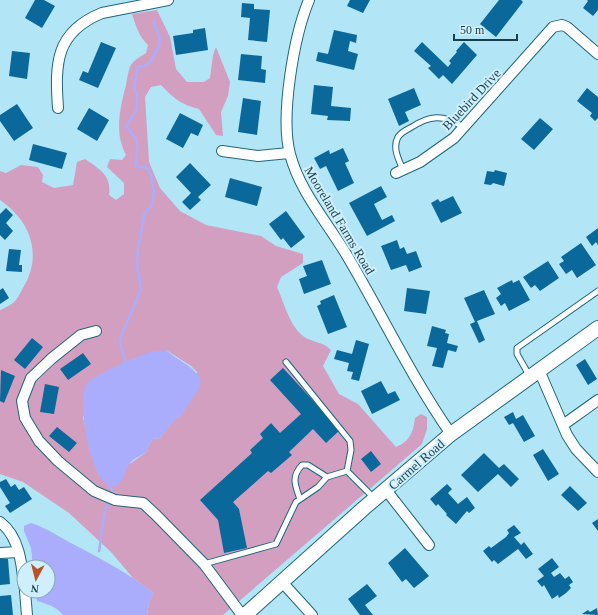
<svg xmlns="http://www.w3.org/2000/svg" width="598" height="615" font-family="'Times New Roman',serif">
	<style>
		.green { fill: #d39fc0; fill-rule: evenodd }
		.water { fill: #a9adfc }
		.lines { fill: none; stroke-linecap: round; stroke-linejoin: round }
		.stream { stroke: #a9adfc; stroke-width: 2.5 }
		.building { fill: #0b689b }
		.lane-casing { stroke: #1e677b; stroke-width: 7 }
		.street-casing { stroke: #1e677b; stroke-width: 12 }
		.secondary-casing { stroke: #1e677b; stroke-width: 16 }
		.lane { stroke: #fff; stroke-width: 5 }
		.street { stroke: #fff; stroke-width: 10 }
		.secondary { stroke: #fff; stroke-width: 14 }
		.labels { text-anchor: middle; stroke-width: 4; stroke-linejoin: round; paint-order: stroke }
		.street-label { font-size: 13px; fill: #193f4b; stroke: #ceeffb }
	</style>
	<rect width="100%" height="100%" fill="#b2e5f6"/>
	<path class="green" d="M157 10 170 37 176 69 187 82H204L210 78 213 55 216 47 230 82 228 96 221 112 223 136 216 135 199 109C182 105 173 98 161 85L151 87 145 97 149 162 160 188 180 211 206 225 261 236 276 246 303 254V263L281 277 277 287C284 302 290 329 306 338 315 343 324 342 331 350L323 366 339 394 358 404 396 447C410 441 413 433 415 418L421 414 427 417V429L422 444 223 615H147L149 602 154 593 133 578 111 552 69 513 23 482 0 474V310C15 304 16 301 23 288 43 255 31 221 0 200V171L6 173 21 165 38 167 43 175 42 182 54 188 73 185 77 162 85 159C99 169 112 175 109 195L116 200 124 194V183L107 167 110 159 122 160 126 155C114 133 120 108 126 85 127 79 128 72 130 67 133 60 140 57 146 53L148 45C139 37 136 26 132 14ZM166 350 191 366 197 372 181 416 175 419 160 438 153 439 148 447V451L131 463 99 475 90 450 83 417Z"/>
	<path class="water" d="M166 350C178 361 193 365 201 380L198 390 181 416 175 420 160 438 153 439 148 447V451C143 455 134 458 130 463 126 468 123 485 115 486 90 488 77 402 86 385 91 376 139 355 151 352 156 351 161 351 166 350Z
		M31 523C45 527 56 535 69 542 98 557 128 573 154 593L149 602 147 615H63C56 606 47 604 37 601L36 591H48V567H33L31 548 24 531V526Z"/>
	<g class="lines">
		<path class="stream" d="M125 365C126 356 120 349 120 339L140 292C142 281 136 270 137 258 138 243 143 229 144 214L152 205 154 192 151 174 147 168 136 166C135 157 139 149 136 139 134 134 129 132 126 126L137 109V93L134 89 138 67C142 66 147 66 150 62 153 58 161 44 160 39 158 32 155 27 154 20
			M108 481V484L113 491
			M99 551C102 535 101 518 108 504"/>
	</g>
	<path class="building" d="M35 0H44L55 6 42 28 25 18Z
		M350 0H370L363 13 347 6Z
		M499 0H521L523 2 496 37 480 24Z
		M587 0H598V10L593 16 583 8 588 1Z
		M242 3 254 4V9L270 10 267 42 248 40 250 18 241 17Z
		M205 28 208 50 176 55 173 36 193 33V30Z
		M334 30 357 35 356 43 350 41 348 51 358 54 354 70 316 61 318 52 328 54Z
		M101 42 116 48 98 88 79 80 83 71 88 73Z
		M422 42 448 67 451 63 449 61 457 52 456 51 464 42 477 55 452 84 443 75 439 79 428 68 431 66 414 51Z
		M12 51 30 53 27 79 9 76Z
		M241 54 262 56 261 69 266 70 265 83 238 80Z
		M314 85 333 87 331 106 351 108 350 121 327 120 328 116 311 114Z
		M414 88 421 105 405 112 409 121 399 126 388 99Z
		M587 88 598 97V118L595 121 590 116 592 113 577 101Z
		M243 98 261 101 257 135 238 132Z
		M17 104 33 128 14 141 0 121V115Z
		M89 108 109 120 97 141 77 129Z
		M180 113 203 125 198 136 191 133 183 148 166 139Z
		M540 118 553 129 534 150 521 139Z
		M33 144 67 153 62 169 29 160Z
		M343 148 349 161 345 163 354 183 338 191 326 166 320 169 314 158 329 150 330 154Z
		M190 163 211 185 198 197 201 200 190 210 182 202 191 193 176 177Z
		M495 170 507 173 504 186 493 183 491 185 484 184 487 171 494 172Z
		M230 178 262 187 257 206 225 197Z
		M381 186 387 197 374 204 382 220 392 215 395 221 367 236 349 203Z
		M453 196 462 213 441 223 431 203 438 199 440 202Z
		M6 208 13 215 6 223 13 231 5 240 0 235V214Z
		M286 211 305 237 291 248 283 238 281 240 269 224Z
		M598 228V245L596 242 592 246 586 237Z
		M397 240 400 249 404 247 407 254 416 251 422 267 409 272 406 265 391 270 381 246Z
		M581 243 596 265 577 278 572 270 566 274 559 264 564 261 561 257Z
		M9 249 21 250 19 265H22V272L6 271Z
		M322 260 331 284 304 294 299 279 307 276 303 266Z
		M548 261 559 278 540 291 535 285 531 288 523 277Z
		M512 280 513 283 519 280 530 300 509 311 505 303 501 306 496 298 501 294 497 288Z
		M3 288 9 298 0 304V290Z
		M407 288 430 291 426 314 404 311Z
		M484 290 495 314 477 321 485 340 479 343 470 324 475 322 464 298Z
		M334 295 347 327 328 334 317 306 321 304 320 301Z
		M432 326 446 330 445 333 449 334 447 343 458 346 456 352 448 350 443 368 432 366 437 348 427 346Z
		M32 338 43 347 25 369 14 360Z
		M356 340 369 344 359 381 351 379 353 372 347 371 349 363 334 359 337 350 352 354Z
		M83 353 91 364 68 380 60 369Z
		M585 359 597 379 588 385 576 365Z
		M283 368 340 430 326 443 313 429 289 452 292 455 271 473 268 471 233 502 239 509 247 548 224 553 218 520 200 500 252 453 250 450 263 438 260 434 271 423 280 433 301 414 270 380Z
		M1 370 15 376 4 403 0 401Z
		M381 381 388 394 395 391 400 400 372 414 361 391Z
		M45 384 59 387 54 414 40 412Z
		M513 412 516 419 523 415 535 436 524 442 513 423 509 425 504 417Z
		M57 427 77 443 69 452 49 436Z
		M543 449 559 474 548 481 533 455Z
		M371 451 381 464 371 472 361 459Z
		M484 453 499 468 504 464 519 479 511 487 498 474 478 492 461 475Z
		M6 479 11 487 15 484 19 490 24 487 32 499 10 513 5 506 10 503 0 487V482Z
		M447 484 452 489 448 493 458 504 467 497 475 508 469 513 467 511 456 524 446 515 447 514 438 504 436 506 430 499Z
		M570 486 587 503 578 511 561 495Z
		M598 519V531L592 523Z
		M514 525 521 533 514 537 521 545 524 542 533 554 526 559 518 549 498 564 494 560 492 562 483 551 489 546 491 548 506 537 509 533 507 530Z
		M405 548 429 576 414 588 406 579 402 582 388 563Z
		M552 558 559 567 551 573 554 577 560 573 565 579 569 576 573 582 569 585 571 588 566 593 559 598 558 595 552 599 544 585 542 587 537 581 544 576 538 569Z
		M0 559H8L10 584 0 585Z
		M367 584 377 596 365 605 373 615H360L348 599Z
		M11 595 13 615H0V596Z
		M597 608 598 615 582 614 588 610 590 612Z"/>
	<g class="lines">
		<g class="lane-casing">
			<path id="lane" d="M403 170C399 160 392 148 398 137 400 134 406 130 410 128 430 115 443 114 463 127
				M286 362 350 441 351 450 347 471 374 498
				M529 375 517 354V348L598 291
				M300 499C295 485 291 477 302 465H308L327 477
				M204 564 276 544 296 502 318 487 327 477 347 471"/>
		</g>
		<g class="street-casing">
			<path id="street" d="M309 0C294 36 280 116 290 154 300 193 329 224 349 259 383 317 412 378 451 434
				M58 108C55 64 55 32 102 13L168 0
				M222 151 258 156 289 153
				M396 173 420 162 454 138 553 27 562 25 567 27 598 54
				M96 331 81 335 51 359 31 378 22 401 25 418 39 441 58 461 94 491 115 500 143 503 156 515 204 564 242 615
				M539 370 567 435 576 449 598 472
				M563 425 598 400
				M386 490 429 545
				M0 522C19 536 22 564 24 586
				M0 553 18 552
				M282 582 312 615
				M25 591 27 615"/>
		</g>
		<g class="secondary-casing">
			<path id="secondary" d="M245 615 364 508 451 434 598 328"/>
		</g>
		<use href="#lane" class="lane"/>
		<use href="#street" class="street"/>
		<use href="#secondary" class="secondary"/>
	</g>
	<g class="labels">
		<g class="street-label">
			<text transform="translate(471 99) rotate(-47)" y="5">Bluebird Drive</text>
			<text transform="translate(340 220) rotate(59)" y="5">Mooreland Farms Road</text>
			<text transform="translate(416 464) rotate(-41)" y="5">Carmel Road</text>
		</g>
	</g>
	<g transform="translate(36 579) rotate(187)"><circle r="19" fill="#ceeffb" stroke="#86a9b5"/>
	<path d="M0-3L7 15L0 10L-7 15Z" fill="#b95229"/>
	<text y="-6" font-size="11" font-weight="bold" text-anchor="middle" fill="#193f4b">N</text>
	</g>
	<path d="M454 34v6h63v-6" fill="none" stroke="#193f4b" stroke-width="2"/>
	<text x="460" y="34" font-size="12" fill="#193f4b" stroke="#ceeffb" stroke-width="3" paint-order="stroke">50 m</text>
</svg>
